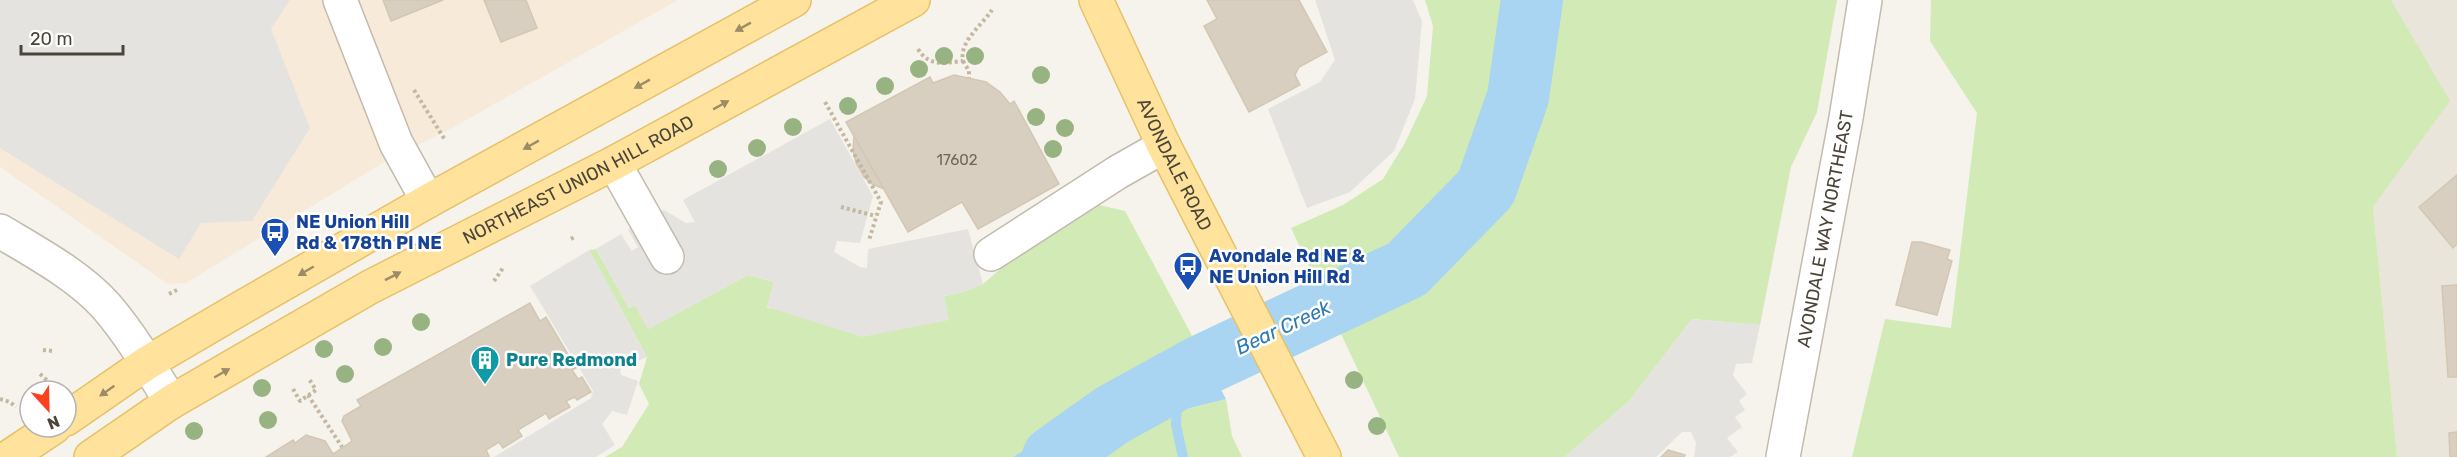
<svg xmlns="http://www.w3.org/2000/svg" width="2457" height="457" font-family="Rubik,sans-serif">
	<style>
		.residential { fill: #eae5da }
		.commercial { fill: #f7ead8 }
		.green { fill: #d2eab5 }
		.parking { fill: #e5e3e0 }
		.water { fill: #a9d4f2 }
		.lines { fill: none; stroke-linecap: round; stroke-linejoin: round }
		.stream { stroke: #a9d4f2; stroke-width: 10 }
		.river { stroke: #a9d4f2; stroke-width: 62 }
		.building { fill: #d8cfc1; stroke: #d3c7b4; stroke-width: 1.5 }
		.minor-casing { stroke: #c2bbae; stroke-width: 36 }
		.major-casing { stroke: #e6c16a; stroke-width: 36 }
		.path { stroke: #c4b79f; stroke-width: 4; stroke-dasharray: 3 3; stroke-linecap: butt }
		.minor { stroke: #fff; stroke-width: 33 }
		.major { stroke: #ffe39c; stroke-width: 33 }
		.tree { fill: #97b381 }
		.oneway { fill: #9c8c66 }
		.labels { text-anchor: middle; stroke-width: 5; stroke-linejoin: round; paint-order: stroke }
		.number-label { font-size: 15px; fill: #6e675b }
		.street-label { font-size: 18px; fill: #4b4439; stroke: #fff }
		.transit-label { font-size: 18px; font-weight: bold; fill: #164399; stroke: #fff; text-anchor: start }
		.culture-label { font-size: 18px; font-weight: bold; fill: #0d838f; stroke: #fff; text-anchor: start }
		.water-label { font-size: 20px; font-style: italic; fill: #2e7ab2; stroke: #fff }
	</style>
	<rect width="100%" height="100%" fill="#f6f3ec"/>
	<path class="residential" d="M2386 0H2457V457H2397L2373 207 2446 106Z"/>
	<path class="commercial" d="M0 0H678L454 127 386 161 186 283 168 284 0 167Z"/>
	<path class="green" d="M1425 0H1837L1817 112 1791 167 1760 325 1692 319 1630 400 1565 457H1399L1291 228 1343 205 1383 179 1405 143 1427 96 1433 26Z
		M1931 0H2391L2450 101 2373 207 2397 457H1852L1885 319 1951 328 1977 113 1930 41Z
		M1099 205 1125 211 1196 343 1162 366 1135 371 1079 425 1054 432 1013 457H605L622 447 649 404 639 384 647 357 589 250 596 249 629 308 635 305 648 329 748 275 774 282 767 308 948 319 944 296 963 292 983 284 1033 241Z
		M1226 399 1232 436 1242 457H1095L1174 412Z"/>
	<path class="parking" d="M0 0H290L271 29 310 128 252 221 201 223 179 259 0 148Z
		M1315 0H1413L1422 21 1415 99 1394 151 1350 192 1307 208 1268 109 1320 82 1335 60Z
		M830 119 873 196 860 243 837 241 834 252 860 267 867 268 868 249 968 229 983 284 963 292 944 296 949 320 862 337 767 307 774 282 748 275 648 329 635 305 629 308 596 249 621 234 632 251 638 247 628 230 664 210 686 223 695 222 683 200Z
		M589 250 647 357 620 369 621 375 638 381 627 415 612 411 602 424 615 445 596 457H494L591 398 593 391 530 286Z
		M1692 319 1760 325 1752 363 1736 364 1733 375 1747 394 1739 401 1745 410 1735 417 1742 427 1727 438 1738 452 1730 457H1694L1696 443 1691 432H1682L1656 457H1565L1630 400Z"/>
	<path class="water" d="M1196 343 1226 399 1174 412 1095 457H1013L1054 432 1079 425 1135 370 1162 366Z"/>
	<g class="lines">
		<path class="stream" d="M1177 398 1176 425 1183 457"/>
		<path class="river" d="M1053 457 1112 415 1203 365 1407 269 1486 188 1518 97 1532 0"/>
	</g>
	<path class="building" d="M383 0H443L391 21Z
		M484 0H526L537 28 501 42Z
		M1207 0H1299L1327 52 1299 67 1295 75 1300 85 1249 112 1204 26 1217 19Z
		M954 75 986 82 1000 92 1010 104 1014 101 1059 184 978 229 962 202 908 232 846 122 930 77 933 83Z
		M854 136 884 189 872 184 864 177 856 163 853 150Z
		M2457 175V244L2453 248 2419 207Z
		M1912 242H1921L1950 250 1947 259 1952 261 1937 315 1896 305Z
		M2457 285V377H2448L2442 286Z
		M530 303 540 321 546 317 576 368 572 370 578 379 582 377 591 392 577 400 575 397 566 401 570 407 549 419 546 413 518 430 522 436 503 448 499 442 486 450 489 456 487 457H266L293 440 295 443 306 435 325 441 333 454 352 441 342 421 344 416 361 406 357 400Z
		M2457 432V457H2450L2449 433Z
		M1668 450 1685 455 1684 457H1661Z"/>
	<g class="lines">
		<g class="minor-casing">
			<g id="minor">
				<path d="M340 0 396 143 428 201"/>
				<path d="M614 163 667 257"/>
				<path d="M0 231C35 252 78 275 106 306 131 335 151 369 171 402"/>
				<path d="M991 254 1118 172 1164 146"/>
				<path id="s1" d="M1783 457 1846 118 1865 0"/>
			</g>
		</g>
		<g class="major-casing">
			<g id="major">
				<path id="s2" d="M1096 0 1164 146 1324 457"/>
				<path d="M66 419 147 363 241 308 428 201 794 0"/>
				<path d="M9 457 54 427"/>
				<path id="s3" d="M91 457 171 402 370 287 614 163 913 0"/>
			</g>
		</g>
		<path class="path" d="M918 49C929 67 944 63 963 61 959 42 981 26 992 10
			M963 61 969 71V78
			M414 90 445 140
			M825 102 881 202 869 240
			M841 207 876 216
			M571 239 576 236
			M494 281 503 268
			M169 294 179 289
			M43 350 53 351
			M40 374 49 382
			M293 389 300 401 316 390 309 379
			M308 395 342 447
			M0 399 10 402 16 407"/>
		<use href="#minor" class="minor"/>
		<use href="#major" class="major"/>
	</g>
	<g class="tree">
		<circle cx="944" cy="56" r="9"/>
		<circle cx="975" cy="56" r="9"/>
		<circle cx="919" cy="69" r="9"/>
		<circle cx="1041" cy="75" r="9"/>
		<circle cx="885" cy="86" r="9"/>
		<circle cx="848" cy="106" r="9"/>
		<circle cx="1036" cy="117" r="9"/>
		<circle cx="793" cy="127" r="9"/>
		<circle cx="1065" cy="128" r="9"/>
		<circle cx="757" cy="148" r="9"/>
		<circle cx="1053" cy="149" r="9"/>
		<circle cx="718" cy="169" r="9"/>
		<circle cx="421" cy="322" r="9"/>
		<circle cx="383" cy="347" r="9"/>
		<circle cx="324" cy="349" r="9"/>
		<circle cx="345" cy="374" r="9"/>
		<circle cx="1354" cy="380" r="9"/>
		<circle cx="262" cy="388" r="9"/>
		<circle cx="268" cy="420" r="9"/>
		<circle cx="1377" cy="426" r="9"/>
		<circle cx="194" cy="431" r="9"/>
	</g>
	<defs><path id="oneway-solid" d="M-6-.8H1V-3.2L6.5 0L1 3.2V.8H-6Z" transform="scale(1.5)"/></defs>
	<g class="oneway">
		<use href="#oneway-solid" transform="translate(743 27) rotate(151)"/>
		<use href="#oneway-solid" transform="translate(642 84) rotate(151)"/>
		<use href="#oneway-solid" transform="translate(721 105) rotate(-29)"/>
		<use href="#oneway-solid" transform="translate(531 145) rotate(151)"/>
		<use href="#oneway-solid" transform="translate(306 271) rotate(150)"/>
		<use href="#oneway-solid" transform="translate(393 276) rotate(-27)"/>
		<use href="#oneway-solid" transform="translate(222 373) rotate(-30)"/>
		<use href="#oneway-solid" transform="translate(107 391) rotate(145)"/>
	</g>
	<defs>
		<g id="bus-pin" transform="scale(1.5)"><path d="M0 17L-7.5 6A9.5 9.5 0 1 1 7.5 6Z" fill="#1a4fb4" stroke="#fff"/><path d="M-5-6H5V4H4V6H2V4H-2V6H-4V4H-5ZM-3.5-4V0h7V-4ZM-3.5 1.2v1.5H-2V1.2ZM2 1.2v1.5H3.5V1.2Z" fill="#fff"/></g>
		<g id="building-pin" transform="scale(1.5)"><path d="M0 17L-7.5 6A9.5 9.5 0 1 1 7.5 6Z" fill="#0f9aa8" stroke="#fff"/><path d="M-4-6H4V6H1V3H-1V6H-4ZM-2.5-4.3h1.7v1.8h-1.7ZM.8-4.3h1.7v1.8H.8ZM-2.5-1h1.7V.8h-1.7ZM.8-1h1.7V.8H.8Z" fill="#fff"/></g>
	</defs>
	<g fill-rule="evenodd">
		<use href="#bus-pin" x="275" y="232"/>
		<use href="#bus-pin" x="1188" y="266"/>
		<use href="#building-pin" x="485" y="360"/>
	</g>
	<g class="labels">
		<g class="number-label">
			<text x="957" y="165">17602</text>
		</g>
		<g class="street-label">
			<text dy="6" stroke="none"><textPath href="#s2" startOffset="182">AVONDALE ROAD</textPath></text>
			<text dy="6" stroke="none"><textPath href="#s3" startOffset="561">NORTHEAST UNION HILL ROAD</textPath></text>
			<text dy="6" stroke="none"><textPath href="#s1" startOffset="232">AVONDALE WAY NORTHEAST</textPath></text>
		</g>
		<g class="transit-label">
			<text x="296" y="228">NE Union Hill<tspan x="296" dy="21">Rd &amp; 178th Pl NE</tspan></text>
			<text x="1209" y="262">Avondale Rd NE &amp;<tspan x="1209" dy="21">NE Union Hill Rd</tspan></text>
		</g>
		<g class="culture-label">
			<text x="506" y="366">Pure Redmond</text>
		</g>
		<g class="water-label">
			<text transform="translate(1283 327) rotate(-25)" y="7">Bear Creek</text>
		</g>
	</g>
	<g transform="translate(48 409) rotate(158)"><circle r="28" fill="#ffffff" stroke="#b7b4b0" stroke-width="1.5"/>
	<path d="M0-4.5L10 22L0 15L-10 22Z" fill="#fc3f1d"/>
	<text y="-9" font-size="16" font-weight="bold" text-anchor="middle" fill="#4b4439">N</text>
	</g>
	<path d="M21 45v9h102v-9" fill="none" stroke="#4b4439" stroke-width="3"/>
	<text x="30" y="45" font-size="18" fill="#4b4439" stroke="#ffffff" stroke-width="4.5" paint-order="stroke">20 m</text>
</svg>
